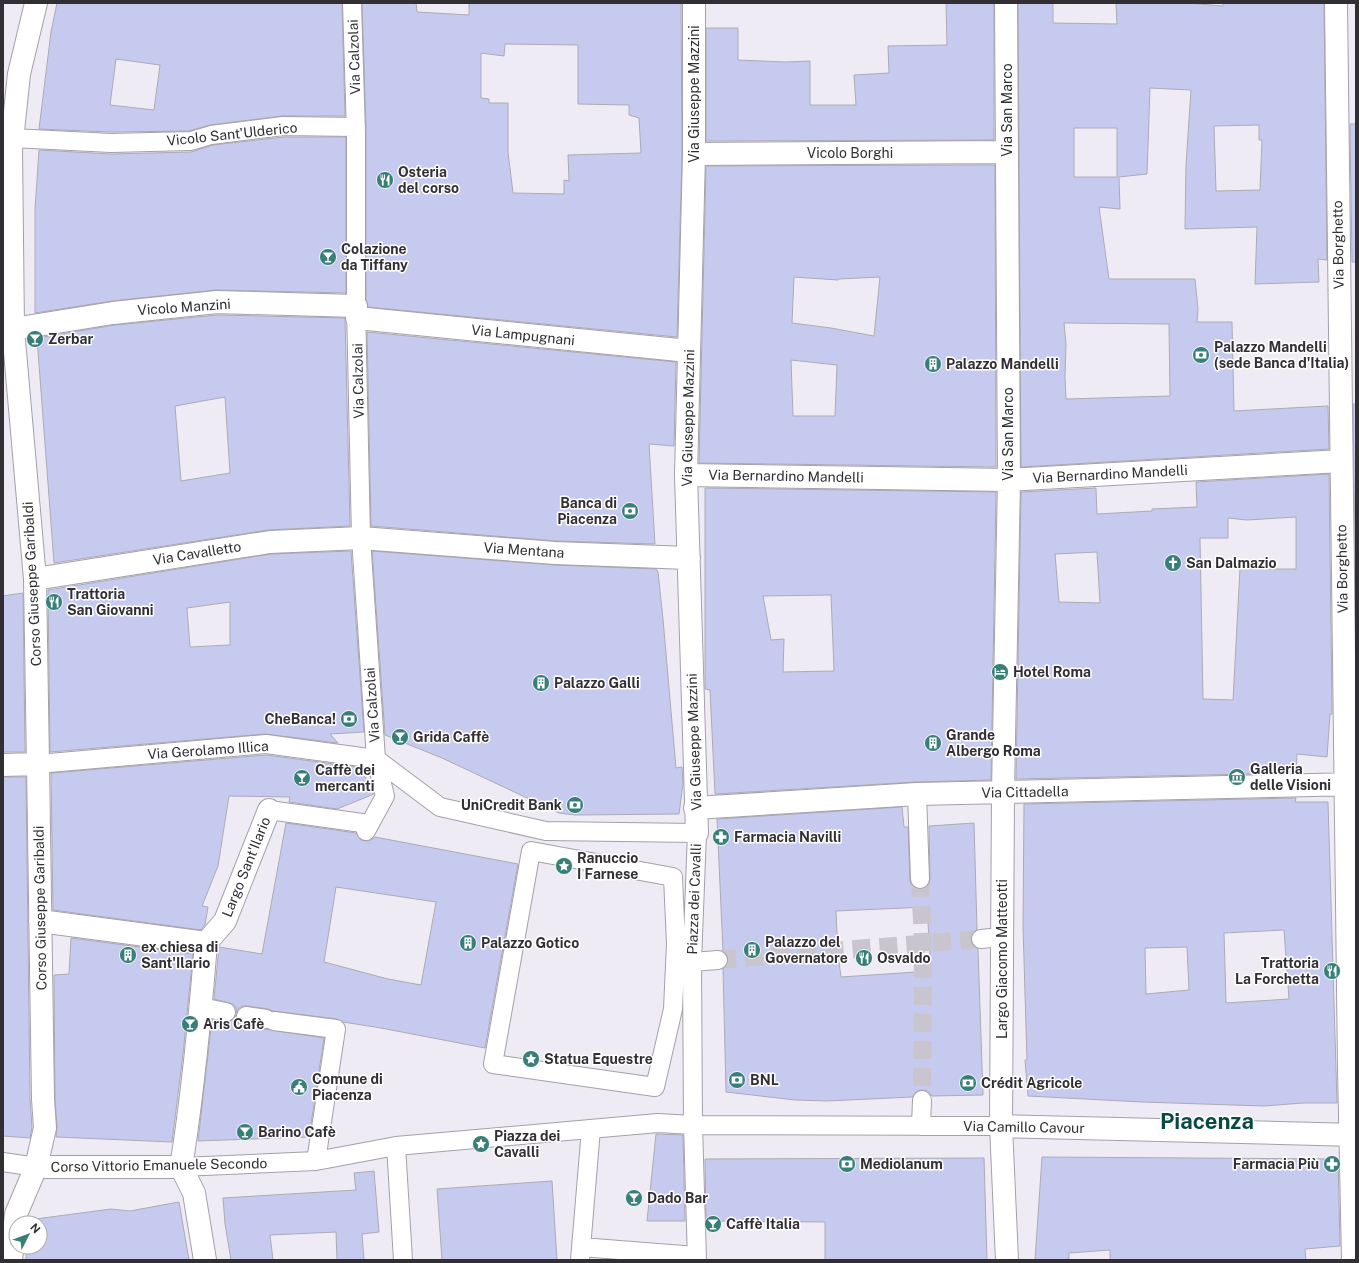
<svg xmlns="http://www.w3.org/2000/svg" width="1359" height="1263" font-family="'Public Sans',sans-serif">
	<style>
		.building { fill: #c7caef; stroke: #aaabb6; fill-rule: evenodd }
		.lines { fill: none; stroke-linecap: round; stroke-linejoin: round }
		.pedestrian-tunnel { stroke: #c9c5ce; stroke-width: 18; stroke-dasharray: 18 9; stroke-linecap: butt }
		.pedestrian-casing { stroke: #a4a0aa; stroke-width: 20 }
		.minor-casing { stroke: #a4a0aa; stroke-width: 24 }
		.pedestrian { stroke: #fff; stroke-width: 18 }
		.minor { stroke: #fff; stroke-width: 22 }
		.labels { text-anchor: middle; stroke-width: 3; stroke-linejoin: round; paint-order: stroke }
		.street-label { font-size: 14px; fill: #312f33; stroke: #fff }
		.poi-label { font-size: 14px; font-weight: bold; fill: #312f33; stroke: #fff; text-anchor: start }
		.town-label { font-size: 22px; font-weight: bold; fill: #0a4943; stroke: #fff }
	</style>
	<rect width="100%" height="100%" fill="#efebf5"/>
	<path class="building" d="M57 3H342L345 116H282L210 125 189 131 111 132 39 129 51 32ZM116 59 160 65 154 110 110 105Z
		M362 3H416L417 12 469 15V3H681L682 154 677 337 368 307 366 299V127ZM505 44 578 45V104L629 105V115L639 118 641 153 568 155 569 181 564 180V194L513 193 508 152V103H489V99L481 98V53L504 56Z
		M946 3H994V140L706 141V28H738V60L786 62 810 61V105H856L854 75 889 73 888 46 947 45Z
		M1018 3H1053V23L1117 24 1116 3H1187L1223 6V3H1324L1327 260 1318 259 1319 282 1255 284 1257 227 1185 229 1186 165 1191 90 1150 88 1147 174 1119 177 1120 209 1099 207 1109 279H1195L1198 309 1197 322H1232L1234 411 1328 406 1329 449 1021 467ZM1259 125V140H1262L1260 190 1216 191 1214 126ZM1074 128H1117V177H1074ZM1064 323 1169 324 1170 396 1066 399 1065 377 1066 344Z
		M1350 124H1356V262H1352Z
		M284 137H346V293L216 290 112 301 35 313V209L39 150 111 154 191 152 213 145Z
		M995 165 996 467 699 463 706 166ZM794 277 838 280 839 279 880 277 874 336 831 328 792 323ZM791 360 837 365 835 416H793Z
		M217 315 345 318 350 526 268 530 54 563 37 338 115 325ZM225 397 230 473 181 481 175 406Z
		M367 332 676 362 674 446 649 444 655 544 556 541 371 526Z
		M1353 404H1356V617Z
		M1329 474 1332 714H1330L1327 757 1297 754 1296 773 1016 779 1021 492 1096 488 1097 514 1152 511V509L1197 507 1196 482ZM1296 517V569H1240L1233 700 1203 699 1200 538H1228V518L1247 520ZM1097 552 1100 603 1059 602 1055 554Z
		M705 488 996 492 991 780 916 782 715 794 710 690 705 689ZM831 595 834 671 783 672 784 639 771 640 763 596Z
		M351 551 364 732 330 734 338 743 265 734 50 752 48 590 271 554ZM230 602V645L190 647 187 608Z
		M372 551 554 565 656 569 658 572 663 619 676 768 682 767 683 784 679 814 575 815 559 813 442 758 385 735Z
		M23 593 25 752H3V596Z
		M266 755 357 767 372 786 374 794 337 809 289 802 290 797 229 796 218 866 202 906 208 907 205 925 201 930 53 910 51 773Z
		M3 777H26L30 1099 32 1127 30 1138 3 1136Z
		M1296 798 1295 802H1328L1337 1103H1303L1264 1106 1142 1102 1028 1096 1025 1060H1027L1023 926 1024 804ZM1284 930 1289 999 1226 1003 1224 933ZM1187 947 1189 990 1146 994 1145 948Z
		M902 807 904 827H908L910 880 911 885 915 888 920 889 926 888 929 884 930 879 929 826 974 823 977 929 972 934 971 940 973 945 978 949 983 1095 932 1096 928 1091 922 1090 917 1091 912 1097 827 1101 795 1100 726 1092 723 969 727 965 728 960 727 954 723 951 717 819ZM927 907 931 971 841 977 838 955 836 911Z
		M286 823 356 833 361 840 366 841 371 840 375 837 518 864 485 1048 381 1028 343 1022 337 1019 273 1011 268 1009 248 1006H242L238 1009 236 1013V1008L233 1004 214 999 219 947 262 954ZM336 887 436 902 421 985 388 979 324 962Z
		M71 938 193 954 183 1054 172 1142 56 1137 57 1127 55 1098 54 975 69 974Z
		M236 1015V1020L239 1024 244 1026 324 1038 309 1137 198 1141 212 1020 229 1022 234 1019Z
		M656 1134 683 1135 685 1221H647Z
		M1042 1157 1338 1159 1340 1246 1305 1249 1306 1260H1110V1250L1069 1253V1260H1035Z
		M984 1158 987 1260H825V1222L706 1221 705 1159Z
		M374 1171 379 1232 362 1234 364 1260H337L336 1232 270 1235 273 1260H231L225 1224 223 1198 356 1190 354 1173Z
		M552 1181 557 1260H442L437 1189Z
		M179 1202 189 1260H26V1247H40V1223H28V1220L111 1209 130 1211Z"/>
	<g class="lines">
		<path class="pedestrian-tunnel" d="M920 879 923 943 922 1100
			M718 960 981 939"/>
		<g class="pedestrian-casing">
			<path id="pedestrian" d="M352 3 356 133V306L361 538 376 759 385 796 366 831
				M12 138 111 143 191 141 211 135 283 126 356 127
				M38 764 266 744 376 759 440 807 546 831 697 833 692 962 693 1125 697 1260
				M917 794 920 879
				M269 810 369 824
				M531 851 673 877 676 944 673 1009 655 1087 493 1064Z
				M981 939 1002 937
				M692 962 718 960
				M201 1007 226 1012
				M246 1016 266 1019
				M274 1021 336 1029 316 1161
				M921 1126 922 1100
				M396 1146 403 1260
				M3 1162 36 1167
				M181 1167 316 1161 396 1146 658 1123 693 1125 1001 1126
				M581 1247 696 1256
				M580 1260 591 1129"/>
		</g>
		<g class="minor-casing">
			<path id="minor" d="M694 3V154L686 475 697 833
				M1006 3 1009 480 1003 792 1001 1126 1007 1260
				M1336 3 1349 1067 1353 1260
				M694 154 1007 152
				M357 318 689 351
				M13 329 113 313 217 302 356 306
				M686 475 1009 480 1341 461
				M35 579 270 542 361 538 555 553 689 558
				M3 765 38 764
				M695 808 917 794 1356 784
				M40 921 206 943
				M206 943 225 921 269 810
				M1001 1126 1356 1135
				M36 1167H181
				M181 1167C193 1093 200 1018 206 943
				M181 1167 194 1193 205 1260
				M11 1260 16 1214 36 1167 45 1128 43 1099 38 764 35 579 13 329 11 150 19 74 36 3"/>
		</g>
		<use href="#pedestrian" class="pedestrian"/>
		<use href="#minor" class="minor"/>
	</g>
	<defs>
		<g id="restaurant-disc" transform="scale(0.9)"><circle r="9.5" fill="#387f77" stroke="#fff"/><path d="M-5-6h1v4h1v-4h1v4h1v-4h1v5L-1.5 .5V6h-2V.5L-5-1ZM5-6V6H3V1.5H1.5Q1.5-4 5-6Z" fill="#fff"/></g>
		<g id="bar-disc" transform="scale(0.9)"><circle r="9.5" fill="#387f77" stroke="#fff"/><path d="M-6-5H6L.8 .8V4.5H3.5V6h-7V4.5H-.8V.8Z" fill="#fff"/></g>
		<g id="bank-disc" transform="scale(0.9)"><circle r="9.5" fill="#387f77" stroke="#fff"/><path d="M-6-4H6V4H-6ZM0-2.3a2.3 2.3 0 1 0 0 4.6a2.3 2.3 0 1 0 0-4.6Z" fill="#fff"/></g>
		<g id="building-disc" transform="scale(0.9)"><circle r="9.5" fill="#387f77" stroke="#fff"/><path d="M-4-6H4V6H1V3H-1V6H-4ZM-2.5-4.3h1.7v1.8h-1.7ZM.8-4.3h1.7v1.8H.8ZM-2.5-1h1.7V.8h-1.7ZM.8-1h1.7V.8H.8Z" fill="#fff"/></g>
		<g id="church-disc" transform="scale(0.9)"><circle r="9.5" fill="#387f77" stroke="#fff"/><path d="M-1.2-6h2.4v3.5h3.3v2.4h-3.3V6h-2.4V-.1h-3.3v-2.4h3.3Z" fill="#fff"/></g>
		<g id="hotel-disc" transform="scale(0.9)"><circle r="9.5" fill="#387f77" stroke="#fff"/><path d="M-6-4.5h1.5V1H6V5H4.5V3h-9V5H-6ZM-4 0a1.8 1.8 0 1 1 3.6 0ZM.5 0V-2.5h3Q6-2.5 6 0Z" fill="#fff"/></g>
		<g id="museum-disc" transform="scale(0.9)"><circle r="9.5" fill="#387f77" stroke="#fff"/><path d="M0-6L6-3V-2H-6V-3ZM-5-1h2V3h-2ZM-1-1h2V3h-2ZM3-1h2V3H3ZM-6 4H6V6H-6Z" fill="#fff"/></g>
		<g id="pharmacy-disc" transform="scale(0.9)"><circle r="9.5" fill="#387f77" stroke="#fff"/><path d="M-2-6h4v4h4v4h-4v4h-4v-4h-4v-4h4Z" fill="#fff"/></g>
		<g id="sight-disc" transform="scale(0.9)"><circle r="9.5" fill="#387f77" stroke="#fff"/><path d="M0-6L1.8-2.2L6-1.7L2.9 1.2L3.7 5.4L0 3.3L-3.7 5.4L-2.9 1.2L-6-1.7L-1.8-2.2Z" fill="#fff"/></g>
		<g id="civic-disc" transform="scale(0.9)"><circle r="9.5" fill="#387f77" stroke="#fff"/><path d="M-.6-6.5H3V-4.5H.6V-3L4-1V1h2V6H-6V1h2V-1L-.6-3ZM-1.2 2.5V6h2.4V2.5Z" fill="#fff"/></g>
	</defs>
	<g fill-rule="evenodd">
		<use href="#restaurant-disc" x="385" y="180"/>
		<use href="#bar-disc" x="328" y="257"/>
		<use href="#bar-disc" x="35" y="339"/>
		<use href="#bank-disc" x="1201" y="355"/>
		<use href="#building-disc" x="933" y="364"/>
		<use href="#bank-disc" x="630" y="511"/>
		<use href="#church-disc" x="1173" y="563"/>
		<use href="#restaurant-disc" x="54" y="602"/>
		<use href="#hotel-disc" x="1000" y="672"/>
		<use href="#building-disc" x="541" y="683"/>
		<use href="#bank-disc" x="349" y="719"/>
		<use href="#bar-disc" x="400" y="737"/>
		<use href="#building-disc" x="933" y="743"/>
		<use href="#museum-disc" x="1237" y="777"/>
		<use href="#bar-disc" x="302" y="778"/>
		<use href="#bank-disc" x="575" y="805"/>
		<use href="#pharmacy-disc" x="721" y="837"/>
		<use href="#sight-disc" x="564" y="866"/>
		<use href="#building-disc" x="468" y="943"/>
		<use href="#building-disc" x="752" y="950"/>
		<use href="#building-disc" x="128" y="955"/>
		<use href="#restaurant-disc" x="864" y="958"/>
		<use href="#restaurant-disc" x="1332" y="971"/>
		<use href="#bar-disc" x="190" y="1024"/>
		<use href="#sight-disc" x="531" y="1059"/>
		<use href="#bank-disc" x="737" y="1080"/>
		<use href="#bank-disc" x="968" y="1083"/>
		<use href="#civic-disc" x="299" y="1087"/>
		<use href="#bar-disc" x="245" y="1132"/>
		<use href="#sight-disc" x="481" y="1144"/>
		<use href="#bank-disc" x="847" y="1164"/>
		<use href="#pharmacy-disc" x="1332" y="1164"/>
		<use href="#bar-disc" x="634" y="1198"/>
		<use href="#bar-disc" x="713" y="1224"/>
	</g>
	<g class="labels">
		<g class="street-label">
			<text transform="translate(354 57) rotate(-92)" y="5">Via Calzolai</text>
			<text transform="translate(694 94) rotate(-90)" y="5">Via Giuseppe Mazzini</text>
			<text transform="translate(1007 110) rotate(-90)" y="5">Via San Marco</text>
			<text transform="translate(232 134) rotate(-6)" y="5">Vicolo Sant'Ulderico</text>
			<text x="850" y="158">Vicolo Borghi</text>
			<text transform="translate(1338 245) rotate(-91)" y="5">Via Borghetto</text>
			<text transform="translate(184 307) rotate(-4)" y="5">Vicolo Manzini</text>
			<text transform="translate(523 335) rotate(6)" y="5">Via Lampugnani</text>
			<text transform="translate(358 381) rotate(-91)" y="5">Via Calzolai</text>
			<text transform="translate(688 418) rotate(-89)" y="5">Via Giuseppe Mazzini</text>
			<text transform="translate(1008 434) rotate(-90)" y="5">Via San Marco</text>
			<text transform="translate(1110 474) rotate(-3)" y="5">Via Bernardino Mandelli</text>
			<text transform="translate(786 476) rotate(1)" y="5">Via Bernardino Mandelli</text>
			<text transform="translate(524 550) rotate(4)" y="5">Via Mentana</text>
			<text transform="translate(197 553) rotate(-9)" y="5">Via Cavalletto</text>
			<text transform="translate(1342 569) rotate(-91)" y="5">Via Borghetto</text>
			<text transform="translate(32 584) rotate(-93)" y="5">Corso Giuseppe Garibaldi</text>
			<text transform="translate(372 705) rotate(-94)" y="5">Via Calzolai</text>
			<text transform="translate(694 742) rotate(-92)" y="5">Via Giuseppe Mazzini</text>
			<text transform="translate(208 750) rotate(-4)" y="5">Via Gerolamo Illica</text>
			<text transform="translate(1025 792) rotate(-1)" y="5">Via Cittadella</text>
			<text transform="translate(246 867) rotate(-68)" y="5">Largo Sant'Ilario</text>
			<text transform="translate(694 899) rotate(-88)" y="5">Piazza dei Cavalli</text>
			<text transform="translate(40 908) rotate(-91)" y="5">Corso Giuseppe Garibaldi</text>
			<text transform="translate(1002 959) rotate(-90)" y="5">Largo Giacomo Matteotti</text>
			<text transform="translate(1024 1127) rotate(1)" y="5">Via Camillo Cavour</text>
			<text transform="translate(159 1165) rotate(-1)" y="5">Corso Vittorio Emanuele Secondo</text>
		</g>
		<g class="poi-label">
			<text x="398" y="177">Osteria<tspan x="398" dy="16">del corso</tspan></text>
			<text x="341" y="254">Colazione<tspan x="341" dy="16">da Tiffany</tspan></text>
			<text x="48" y="344">Zerbar</text>
			<text x="1214" y="352">Palazzo Mandelli<tspan x="1214" dy="16">(sede Banca d'Italia)</tspan></text>
			<text x="946" y="369">Palazzo Mandelli</text>
			<text x="617" y="508" text-anchor="end">Banca di<tspan x="617" dy="16">Piacenza</tspan></text>
			<text x="1186" y="568">San Dalmazio</text>
			<text x="67" y="599">Trattoria<tspan x="67" dy="16">San Giovanni</tspan></text>
			<text x="1013" y="677">Hotel Roma</text>
			<text x="554" y="688">Palazzo Galli</text>
			<text x="336" y="724" text-anchor="end">CheBanca!</text>
			<text x="946" y="740">Grande<tspan x="946" dy="16">Albergo Roma</tspan></text>
			<text x="413" y="742">Grida Caffè</text>
			<text x="1250" y="774">Galleria<tspan x="1250" dy="16">delle Visioni</tspan></text>
			<text x="315" y="775">Caffè dei<tspan x="315" dy="16">mercanti</tspan></text>
			<text x="562" y="810" text-anchor="end">UniCredit Bank</text>
			<text x="734" y="842">Farmacia Navilli</text>
			<text x="577" y="863">Ranuccio<tspan x="577" dy="16">I Farnese</tspan></text>
			<text x="765" y="947">Palazzo del<tspan x="765" dy="16">Governatore</tspan></text>
			<text x="481" y="948">Palazzo Gotico</text>
			<text x="141" y="952">ex chiesa di<tspan x="141" dy="16">Sant'Ilario</tspan></text>
			<text x="877" y="963">Osvaldo</text>
			<text x="1319" y="968" text-anchor="end">Trattoria<tspan x="1319" dy="16">La Forchetta</tspan></text>
			<text x="203" y="1029">Aris Cafè</text>
			<text x="544" y="1064">Statua Equestre</text>
			<text x="312" y="1084">Comune di<tspan x="312" dy="16">Piacenza</tspan></text>
			<text x="750" y="1085">BNL</text>
			<text x="981" y="1088">Crédit Agricole</text>
			<text x="258" y="1137">Barino Cafè</text>
			<text x="494" y="1141">Piazza dei<tspan x="494" dy="16">Cavalli</tspan></text>
			<text x="860" y="1169">Mediolanum</text>
			<text x="1319" y="1169" text-anchor="end">Farmacia Più</text>
			<text x="647" y="1203">Dado Bar</text>
			<text x="726" y="1229">Caffè Italia</text>
		</g>
		<g class="town-label">
			<text x="1207" y="1129">Piacenza</text>
		</g>
	</g>
	<rect width="1359" height="1263" fill="none" stroke="#312f33" stroke-width="8"/>
	<g transform="translate(28 1235) rotate(48)"><circle r="19" fill="#ffffff" stroke="#adacad"/>
	<path d="M0-3L7 15L0 10L-7 15Z" fill="#387f77"/>
	<text y="-6" font-size="11" font-weight="bold" text-anchor="middle" fill="#312f33">N</text>
	</g>
</svg>
